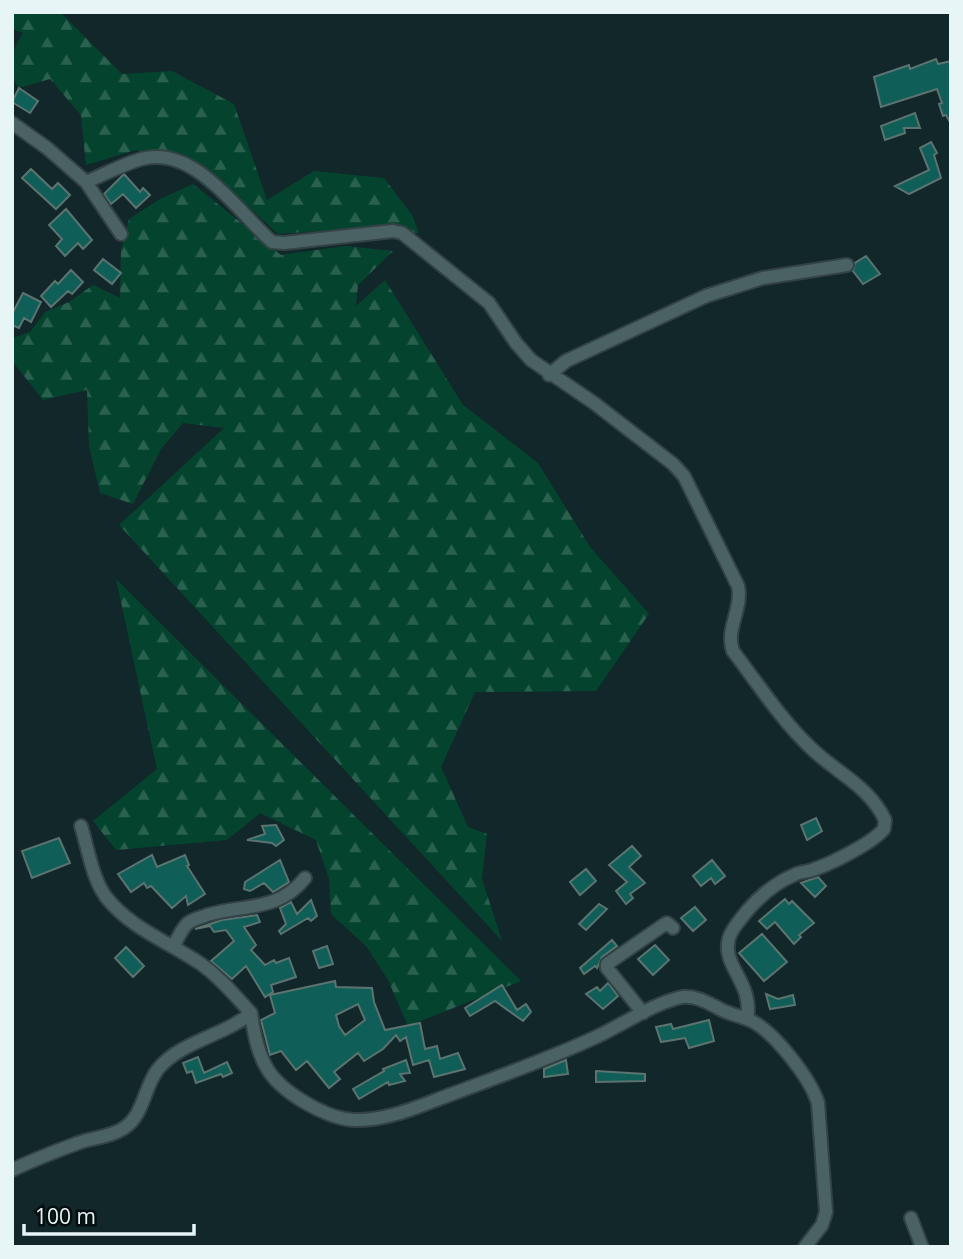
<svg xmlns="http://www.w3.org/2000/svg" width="963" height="1259" font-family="'Open Sans',sans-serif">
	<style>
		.forest { fill: url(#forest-firs) }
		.building { fill: #0f5e57; stroke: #5c736f; stroke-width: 2; fill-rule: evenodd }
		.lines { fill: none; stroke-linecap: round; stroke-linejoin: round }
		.street-casing { stroke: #334244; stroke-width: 16 }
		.street { stroke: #4b6264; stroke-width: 12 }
	</style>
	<defs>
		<pattern id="forest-firs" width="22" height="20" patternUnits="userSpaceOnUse" patternTransform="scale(1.75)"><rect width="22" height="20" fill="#04442f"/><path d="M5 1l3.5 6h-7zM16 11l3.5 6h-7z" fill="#29604e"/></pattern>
	</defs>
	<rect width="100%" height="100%" fill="#112729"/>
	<path class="forest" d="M12 12H60L122 74 172 71 234 104 267 200 314 171 384 178 412 215 419 233 345 229 278 234 211 172 136 150 86 165 81 115 50 79 19 88C6 69 11 51 23 33L12 29Z
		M193 184 281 255 345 246 393 251 358 285 356 306 385 280 463 405 538 463 590 547 649 614 596 691 475 692 441 767 468 827 487 834 482 879 502 941 119 525 224 428 183 423 161 449 133 504 100 493 89 446 87 390 43 400 12 361V338L30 332 45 312 69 302 93 285 120 298 121 250 129 219 160 199Z
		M116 579 521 981 408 1026 388 980 366 946 331 914 329 879 316 840 260 813 227 840 116 850 93 821 157 769Z"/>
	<path class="building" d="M936 59 938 64 951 61V124L946 115 943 116 939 104 942 103 937 89 881 107 874 77 909 65 910 69Z
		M19 88 38 101 30 113 12 102Z
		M915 113 920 128H904L905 133 885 140 881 126Z
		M931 142 937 153 934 155 941 178 909 194 895 186 929 170 920 148Z
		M31 169 52 189 58 183 70 195 56 209 22 178Z
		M124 174 140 192 143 188 150 195 136 208 123 194 111 204 104 194Z
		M66 209 92 240 83 249 78 243 65 256 56 246 62 239 49 225Z
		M866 256 880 274 863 284 853 271 855 263Z
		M103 259 121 273 112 284 94 270Z
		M71 270 83 282 72 294 68 291 51 307 41 296 55 281 58 284Z
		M23 293 41 302 31 322 24 318 19 328 12 325V314Z
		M816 818 822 831 807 840 801 825Z
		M276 825 284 840 276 846 272 843 247 840 265 834 262 826Z
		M59 838 70 863 32 878 22 851Z
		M632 846 641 856 629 867 645 883 630 894 633 898 626 904 616 891 627 882 609 865Z
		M152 855 157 867 185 855 189 865 187 866 205 894 188 905 186 896 172 908 151 886 147 888 144 883 131 892 118 874Z
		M280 860 289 882 273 892 264 883 250 891 244 889 245 882Z
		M712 860 725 876 715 884 711 878 701 886 693 876Z
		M586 869 596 881 580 895 570 882Z
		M818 877 826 886 815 897 801 883Z
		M785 899 789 904 792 901 814 923 799 935 801 937 794 944 775 922 767 929 759 921Z
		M311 900 317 916 311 921 308 918 281 934 279 931 286 924 280 908 291 902 297 914Z
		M599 904 607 909 586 930 579 924Z
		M695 907 706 920 693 931 681 918Z
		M257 915 260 922 244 927 256 945 251 950 265 965 274 960 276 963 289 958 296 977 271 985 273 992 265 997 246 966 232 979 211 961 234 941 226 930 214 932 210 926 195 929 222 920Z
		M762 934 787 962 764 981 739 953Z
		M612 940 617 946 602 957 597 968 595 966 584 974 580 968Z
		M655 945 669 960 653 975 638 959Z
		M327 946 333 964 319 968 313 951Z
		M126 947 144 966 133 977 115 958Z
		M335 981 336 987 372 988 374 1002 385 1030 420 1023 425 1049 437 1046 440 1059 458 1053 465 1069 434 1077 429 1060 413 1065 406 1037 400 1041 396 1035 383 1049 364 1061 358 1053 334 1072 340 1079 329 1088 307 1061 296 1070 281 1051 270 1055 261 1020 275 1013 270 995ZM358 1004 365 1020 345 1035 339 1026 336 1015Z
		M608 983 618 996 603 1009 586 994 597 987 600 991Z
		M502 985 517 1010 526 1004 531 1012 523 1021 495 1001 470 1016 465 1008Z
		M766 994 778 999 793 995 795 1005 770 1009Z
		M709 1020 714 1041 689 1048 685 1038 661 1042 656 1027 671 1024 673 1029Z
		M198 1057 204 1073 227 1062 232 1073 223 1077 221 1074 196 1083 192 1071 187 1073 183 1063Z
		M406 1060 410 1073 400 1074 405 1081 389 1085 388 1082 359 1099 353 1089 384 1071 383 1069Z
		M566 1060 568 1074 544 1077V1069Z
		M596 1071 645 1074V1081L596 1082Z"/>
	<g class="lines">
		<g class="street-casing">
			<path id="street" d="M12 123 47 148 86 182 121 234
				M86 182C106 174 126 162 146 158 197 148 239 213 272 242L284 243 393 231 402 233 489 303 516 343 531 360 594 403 673 464 684 476 738 586C743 608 725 630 733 651 758 684 782 721 812 749 837 773 869 786 885 820L884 829C871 844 829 865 809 871 804 872 799 872 794 875 775 883 760 896 747 911 741 919 732 928 729 938 721 967 754 982 747 1019
				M549 375 566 361 706 296 763 278 847 265
				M81 826C88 848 92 878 106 897 131 929 169 942 201 964 221 978 235 996 251 1013
				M173 947C177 940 181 930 187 924 192 919 200 918 207 915 244 904 278 912 305 878
				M643 1013 607 968V964L665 924 667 923 673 928
				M12 1170C33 1160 56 1151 78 1143 93 1137 109 1138 124 1128 144 1115 144 1087 158 1069 181 1041 224 1036 251 1013 258 1064 269 1084 315 1108 327 1114 341 1120 355 1120 388 1121 422 1105 452 1094 500 1076 549 1059 596 1037 624 1024 652 1004 682 997 696 995 710 1004 722 1010 730 1014 739 1016 747 1019 772 1028 810 1078 818 1103L826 1212 822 1225 805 1247
				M911 1218 922 1247"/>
		</g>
		<use href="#street" class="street"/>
	</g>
	<rect width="963" height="1259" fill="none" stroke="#e8f5f7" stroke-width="28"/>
	<path d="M24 1224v10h170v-10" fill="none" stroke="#e8f5f7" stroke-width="3.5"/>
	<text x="35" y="1224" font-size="21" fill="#e8f5f7" stroke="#060e0f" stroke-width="5" paint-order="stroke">100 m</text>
</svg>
